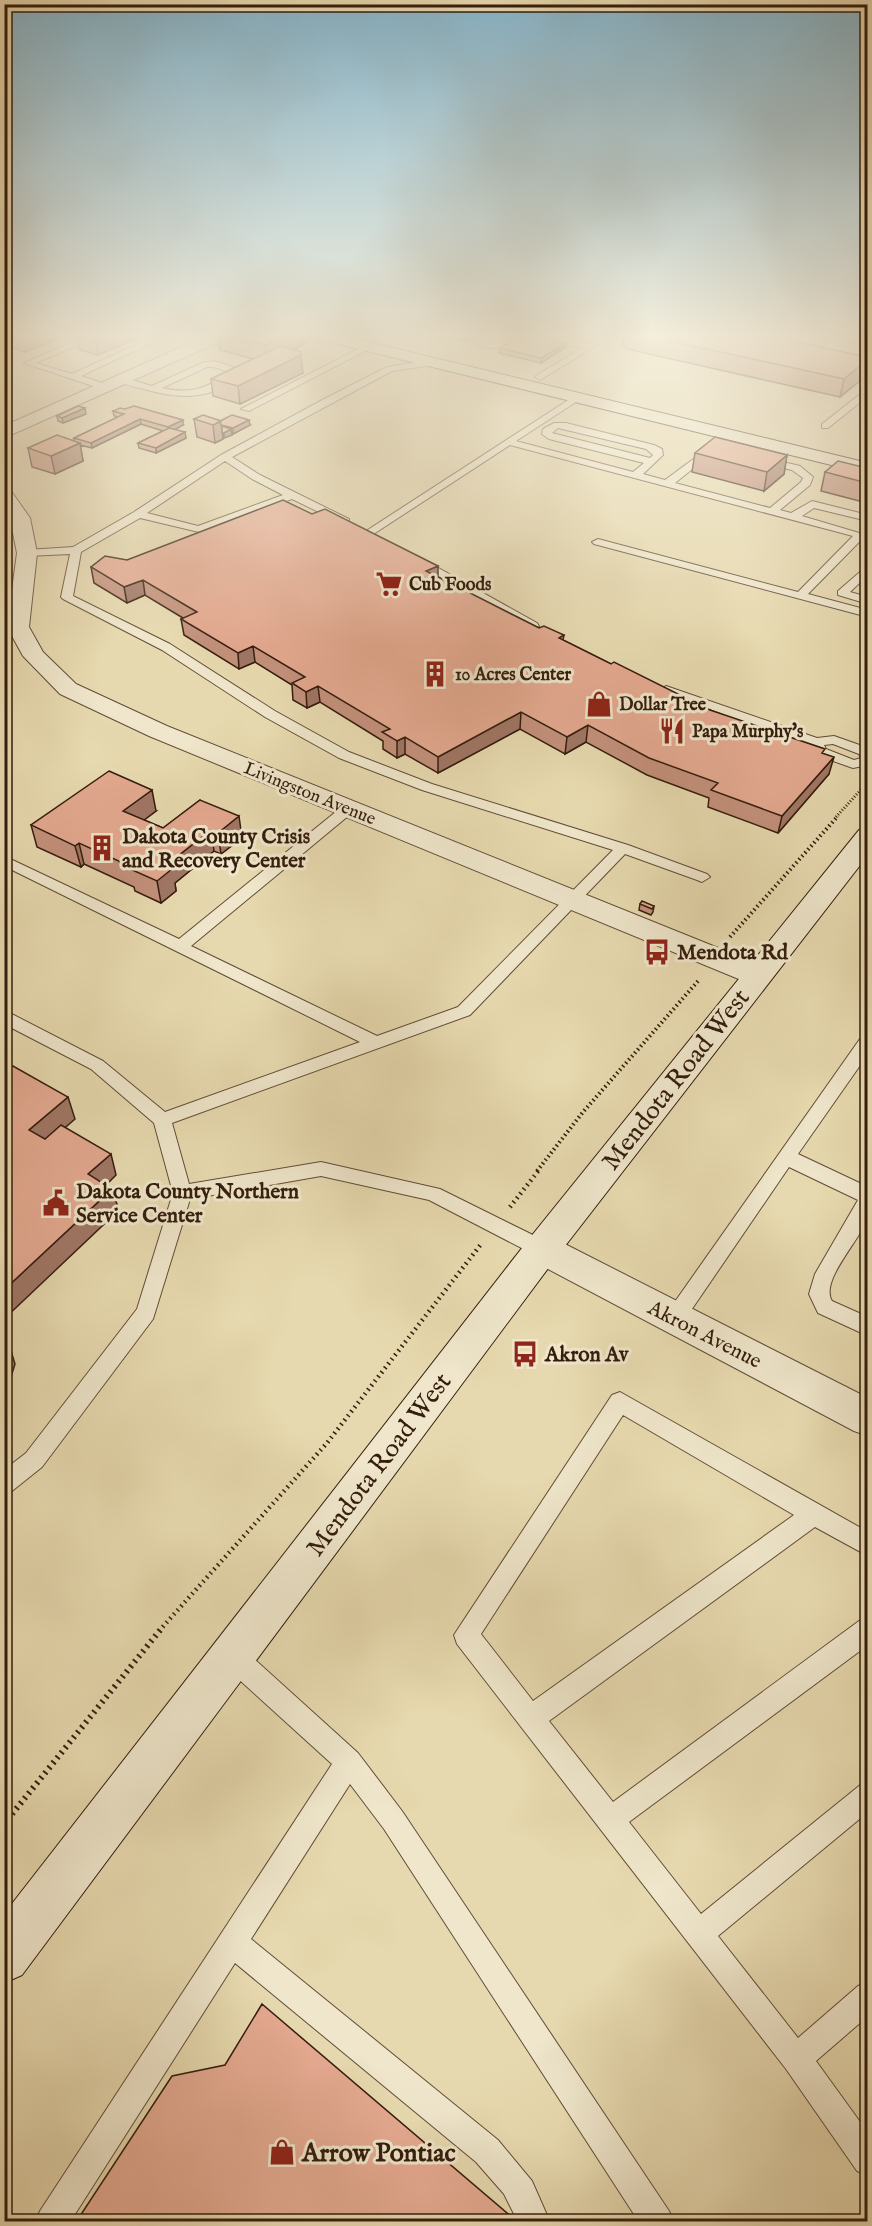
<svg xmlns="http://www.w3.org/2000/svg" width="872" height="2226" font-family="'IM FELL English',serif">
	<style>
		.green { fill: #b3c08c; stroke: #746e4c; stroke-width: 1.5 }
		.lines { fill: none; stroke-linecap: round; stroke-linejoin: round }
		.lane-casing { stroke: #614c36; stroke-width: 2 }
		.street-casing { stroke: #614c36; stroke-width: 2 }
		.secondary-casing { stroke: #341d0d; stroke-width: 2 }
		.path-far3 { stroke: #341d0d; stroke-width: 3; stroke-dasharray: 1 2; stroke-linecap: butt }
		.path-far2 { stroke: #341d0d; stroke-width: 4; stroke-dasharray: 1.5 3; stroke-linecap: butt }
		.path-far1 { stroke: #341d0d; stroke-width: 4.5; stroke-dasharray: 1.5 4; stroke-linecap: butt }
		.path { stroke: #341d0d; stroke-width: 6; stroke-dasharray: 2 4.5; stroke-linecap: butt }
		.lane { fill: #efe6cb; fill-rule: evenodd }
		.street { fill: #efe6cb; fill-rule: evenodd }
		.secondary { fill: #efe6cb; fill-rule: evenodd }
		.wall { fill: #c4917c; stroke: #341d0d; stroke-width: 1.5 }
		.shaded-wall { fill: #a07665; stroke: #341d0d; stroke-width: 1.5 }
		.building { fill: #e4a990; stroke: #341d0d; stroke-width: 1.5 }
		.labels { text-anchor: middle; stroke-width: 6; stroke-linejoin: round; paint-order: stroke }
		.far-poi-label { font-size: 18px; font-weight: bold; fill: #341d0d; stroke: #efe6cb; text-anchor: start }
		.far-street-label { font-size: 18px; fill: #341d0d; stroke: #efe6cb }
		.poi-label { font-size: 21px; font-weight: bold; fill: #341d0d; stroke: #efe6cb; text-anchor: start }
		.street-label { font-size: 21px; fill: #341d0d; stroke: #efe6cb }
		.near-street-label { font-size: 26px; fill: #341d0d; stroke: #efe6cb }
		.near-poi-label { font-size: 26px; font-weight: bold; fill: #341d0d; stroke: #efe6cb; text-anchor: start }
	</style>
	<rect width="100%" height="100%" fill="#e7d9af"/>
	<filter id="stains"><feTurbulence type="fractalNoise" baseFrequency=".00333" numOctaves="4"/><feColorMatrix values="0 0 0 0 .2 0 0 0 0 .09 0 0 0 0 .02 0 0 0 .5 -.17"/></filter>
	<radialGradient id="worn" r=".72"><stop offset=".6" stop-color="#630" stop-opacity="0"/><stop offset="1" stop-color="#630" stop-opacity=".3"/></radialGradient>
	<path class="green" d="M808 334H867V346Z"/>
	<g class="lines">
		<g class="lane-casing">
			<path id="lane" d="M92 334H103L36 363 72 374 153 337 160 339 81 376 108 385V389L105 390 24 363Z
				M487 334H497L486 342C501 347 509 336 522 334 544 331 567 339 588 344L605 334H615L540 380 535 377 537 375 582 348 530 335C513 346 496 353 477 344V340Z
				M366 345 373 347 249 411 241 409Z
				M431 360 434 361V365L392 371 232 457 260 475 349 519V523H341L292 499 199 532 140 518 81 552 73 596 170 644 275 711 349 752 432 784 628 845 707 874 710 877 702 882 697 880 625 854 470 1015 172 1123 189 1184 321 1162 440 1189 549 1243 552 1249 549 1255 542 1257 535 1255 429 1200 321 1176 190 1199 153 1319 42 1467 12 1491 4 1494V1470L26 1453 137 1309 173 1193 154 1123 91 1069 4 1024V1010L103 1061 165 1112 360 1042 4 866V856L179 939 343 806H353L355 809 353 812 191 946 377 1036 458 1007 613 850 422 790 339 758 265 717 162 650 63 599 61 597 70 554 27 556 21 553 27 550 73 547 134 512 221 455 326 398 387 367ZM225 461 252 479 283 495 198 526 147 513Z
				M214 361 239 369 243 374C212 400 181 400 144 389 135 387 124 385 117 380L122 377 152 386 202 363ZM207 367H213L233 373C205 387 194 395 162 388Z
				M868 388V396L828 428H822V424Z
				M576 395 579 396V400L516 441 633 472 644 463 549 439 542 434 543 429 554 423H566L654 445 662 449 663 455 643 474 665 480 711 446 715 447V451L675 483 770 508 801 482 803 478 792 470 758 462 757 460 762 457 800 466 813 477 810 485 780 510 791 513 812 501 868 515V521L814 508 802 516 866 535 808 594 868 610V617L594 544 592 542 598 539 798 592 853 536 510 445 372 535H364L363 533ZM558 428 646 449 653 455 650 458 552 433Z
				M417 556 537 623 539 626 533 630 529 629 413 561V557Z
				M868 565V575L850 592 868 597V604L838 595V591Z
				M666 686 817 738 834 736 868 748V765L853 768 816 755 811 745 661 693 660 690ZM833 744 859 754 861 758 854 760 826 749 824 745Z
				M868 1034V1054L798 1154 868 1187C868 1196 869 1207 868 1216 863 1238 819 1280 832 1301L868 1317V1336L818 1313 809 1294 815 1274 858 1200 789 1167 681 1325 674 1328 667 1325 664 1319 667 1313 862 1036Z
				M620 1392 868 1532V1556L815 1527 549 1721 613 1802 859 1621 868 1618V1645L629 1822 701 1914 859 1786 868 1782V1812L718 1936 798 2038 858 1986 868 1982V2016L816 2061 868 2133V2175L857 2171 786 2069 457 1644 454 1635 612 1395ZM623 1415 794 1515 533 1701 481 1634Z
				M232 1644 241 1647 358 1753 402 1811 669 2211 674 2222H639L384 1829 350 1784 251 1939 498 2140 532 2181 550 2222H518L504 2194 476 2162 235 1963 70 2222H35L40 2211 332 1764 223 1665 220 1656 223 1647Z"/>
		</g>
		<g class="street-casing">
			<path id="street" d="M211 334H232L230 337 4 438V426Z
				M4 489 11 491 30 518 37 553 29 627 43 652 76 684 167 726 768 968 772 975 768 982 757 985 746 982 149 736 60 694 23 656 7 627 17 553 10 518 4 510Z
				M542 1234 555 1239 868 1398V1436L854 1431 529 1259 524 1249 529 1239Z"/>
		</g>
		<g class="secondary-casing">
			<path id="secondary" d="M308 334H335L868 463V474L310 337Z
				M868 828V855L555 1259 22 1975 4 1983V1914L529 1239 859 830Z"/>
		</g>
		<path class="path-far3" d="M836 817 868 782"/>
		<path class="path-far2" d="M730 937 838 816
			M537 1171 583 1112 699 980"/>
		<path class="path-far1" d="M510 1207 539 1170
			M159 1631 327 1443 482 1243"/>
		<path class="path" d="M4 1824 161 1629"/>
		<use href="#lane" class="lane"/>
		<use href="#street" class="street"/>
		<use href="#secondary" class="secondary"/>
	</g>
	<path class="wall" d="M4 334H69L25 352 4 345Z
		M82 334H147L98 355 80 350 77 336Z
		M218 334H303L304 344 293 350 303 373 240 404 213 396 211 379 253 359 220 350Z
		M431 334H480L465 342Z
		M624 334H746L867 375 840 397 627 349 623 345Z
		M567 343 566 347 541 363 499 353V348Z
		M113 411 183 425 175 429 186 438 156 453 139 448 138 443 163 431 141 424 92 448 80 445 83 461 55 474 32 467 28 448 74 441V438L118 417 114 416Z
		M86 414 63 423 58 421 57 416Z
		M194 419 220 421 250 425 233 434 232 433V435L224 438H223V439L215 443 197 437Z
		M695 453 787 455 784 474 764 491 692 472Z
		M867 468V503L821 491 825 472Z
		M127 560 438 577 539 628 564 635 563 640 611 664 710 710 824 754 829 774 778 833 708 807 709 798 647 775 586 742 565 754 520 729 438 773 405 754 397 758 383 749V741L320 702 307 708 293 700 292 685 255 662 239 669 184 635 181 619 183 618 145 595 127 603 94 583 91 567Z
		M200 800 242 838 221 854 214 851 175 883 176 891 161 903 135 891 134 887 84 864 81 867 37 847 31 825 156 811 144 820 163 828Z
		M640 904 654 906 653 912 651 915 639 910Z
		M867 1132V1150L862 1148Z"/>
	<path class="shaded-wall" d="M23 334H69L25 352 22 335Z
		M113 334H147L98 355 96 341Z
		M289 334H303L304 344 267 362 265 345Z
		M472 334H480L465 342V337Z
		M567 343 566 347 541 363V358Z
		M301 355 303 373 240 404 238 386Z
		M867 360V375L840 397 844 379Z
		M85 408 86 414 63 423 62 418Z
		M140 419 141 424 92 448 91 443Z
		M183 420V425L169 433 168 427Z
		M249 420 250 425 233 434V428Z
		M221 421 223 439 215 443 213 425Z
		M231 429 232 435 224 438V433Z
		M185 432 186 438 156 453V448Z
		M80 443 83 461 55 474 51 456Z
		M787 455 784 474 764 491 767 472Z
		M438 566V581L426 571Z
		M143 580 145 595 127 603 124 587Z
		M253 646 255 662 239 669 238 653Z
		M318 686 320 702 307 708 306 692Z
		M521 712 520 729 438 773V757Z
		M588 725 586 742 565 754 567 737Z
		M405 737V754L397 758V741Z
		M834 757 829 774 778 833 782 816Z
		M152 790 156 811 127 833 123 811Z
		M239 816 242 838 221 854 218 833Z
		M211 830 214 851 175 883 176 891 161 903 157 881 165 866Z
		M79 843 84 864 81 867 75 846Z
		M68 1097 75 1119 37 1152 29 1130Z
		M111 1154 116 1175 95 1196 88 1174Z
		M112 1189 119 1210 4 1319V1290Z
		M4 1328 15 1364 4 1399Z"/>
	<path class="building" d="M82 334H113L96 341 77 336Z
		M221 334H289L265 345Z
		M451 334H472L465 337Z
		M524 334H529L567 343 541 358 499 348Z
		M638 334H746L777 340 780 338 867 357V360L844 379Z
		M280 346 300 351 301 355 238 386 211 379Z
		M78 406 85 408 62 418 57 416Z
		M134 406 183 420 168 427 140 419 91 443 74 438 124 414 113 411 120 408 125 409Z
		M203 415 221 421 213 425 194 419Z
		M232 415 249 420 233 428 221 425 220 421Z
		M222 426 231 429 224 433H222Z
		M169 428 185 432 156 448 138 443Z
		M57 435 80 443 51 456 28 448Z
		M715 437 787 455 767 472 695 453Z
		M838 461 867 468V483L825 472Z
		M283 500 312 514 325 509 438 566 426 571 449 583 454 580 470 588 464 590 539 628 544 626 564 635 559 638 611 664 614 662 710 710 825 749 822 753 834 757 782 816 711 790 718 783 649 758 588 725 567 737 521 712 438 757 405 737 397 741 382 732 390 729 318 686 306 692 292 683 305 677 253 646 238 653 181 619 197 612 143 580 124 587 91 567 105 556 127 560Z
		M109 771 152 790 123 811 163 828 200 800 239 816 218 833 211 830 165 866 172 869 157 881 130 869 132 867 79 843 75 846 31 825Z
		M642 901 654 906 652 909 640 904Z
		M4 1061 68 1097 29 1130 45 1139 61 1125 111 1154 88 1174 112 1189 4 1290Z
		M262 2004 514 2219 513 2222H78V2219L172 2076 225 2065Z"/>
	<linearGradient id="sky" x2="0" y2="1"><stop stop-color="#87b7ce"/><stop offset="0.52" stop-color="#f4eedb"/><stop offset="1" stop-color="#f4eedb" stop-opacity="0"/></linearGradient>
	<rect width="872" height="646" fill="url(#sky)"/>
	<defs>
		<g id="supermarket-bare" transform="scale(2.07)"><path d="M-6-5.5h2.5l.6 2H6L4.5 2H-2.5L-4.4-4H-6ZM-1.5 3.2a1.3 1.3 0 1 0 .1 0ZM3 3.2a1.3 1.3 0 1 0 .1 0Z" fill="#8f2418" stroke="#efe6cb" stroke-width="2.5" paint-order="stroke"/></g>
		<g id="building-bare" transform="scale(2.07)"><path d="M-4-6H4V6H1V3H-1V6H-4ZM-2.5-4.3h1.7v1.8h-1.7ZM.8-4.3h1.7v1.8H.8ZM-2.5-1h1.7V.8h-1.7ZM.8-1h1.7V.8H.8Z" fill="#8f2418" stroke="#efe6cb" stroke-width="2.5" paint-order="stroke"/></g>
		<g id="shop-bare" transform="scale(2.07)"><path d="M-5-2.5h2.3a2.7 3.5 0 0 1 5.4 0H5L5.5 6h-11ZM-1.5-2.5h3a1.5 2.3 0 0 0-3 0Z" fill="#8f2418" stroke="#efe6cb" stroke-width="2.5" paint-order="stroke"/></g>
		<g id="restaurant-bare" transform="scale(2.07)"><path d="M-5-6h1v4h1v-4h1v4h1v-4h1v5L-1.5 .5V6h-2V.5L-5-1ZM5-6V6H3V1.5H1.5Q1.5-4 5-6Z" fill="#8f2418" stroke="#efe6cb" stroke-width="2.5" paint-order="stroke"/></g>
		<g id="bus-bare" transform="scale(2.07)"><path d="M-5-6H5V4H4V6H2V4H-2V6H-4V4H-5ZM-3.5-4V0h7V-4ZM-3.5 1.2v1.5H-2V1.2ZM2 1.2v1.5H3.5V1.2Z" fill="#8f2418" stroke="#efe6cb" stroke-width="2.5" paint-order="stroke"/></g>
		<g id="civic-bare" transform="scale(2.07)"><path d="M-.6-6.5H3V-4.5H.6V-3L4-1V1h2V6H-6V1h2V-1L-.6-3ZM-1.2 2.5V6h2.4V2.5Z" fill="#8f2418" stroke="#efe6cb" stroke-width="2.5" paint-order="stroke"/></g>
	</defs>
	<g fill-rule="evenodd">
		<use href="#supermarket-bare" x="389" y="584"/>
		<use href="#building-bare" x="435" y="674"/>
		<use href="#shop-bare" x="599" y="704"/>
		<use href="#restaurant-bare" x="672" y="731"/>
		<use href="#building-bare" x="102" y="848"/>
		<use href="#bus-bare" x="657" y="952"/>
		<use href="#civic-bare" x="56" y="1203"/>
		<use href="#bus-bare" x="525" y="1354"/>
		<use href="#shop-bare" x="282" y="2152"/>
	</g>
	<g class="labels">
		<g class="far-poi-label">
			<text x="409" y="590">Cub Foods</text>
			<text x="455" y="680">10 Acres Center</text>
			<text x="619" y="710">Dollar Tree</text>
			<text x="692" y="737">Papa Murphy's</text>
		</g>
		<g class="far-street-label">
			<text transform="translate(310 793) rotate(22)" y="6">Livingston Avenue</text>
		</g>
		<g class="poi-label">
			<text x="122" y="843">Dakota County Crisis<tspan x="122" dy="24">and Recovery Center</tspan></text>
			<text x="677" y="959">Mendota Rd</text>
			<text x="76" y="1198">Dakota County Northern<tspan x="76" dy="24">Service Center</tspan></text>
			<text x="545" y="1361">Akron Av</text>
		</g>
		<g class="street-label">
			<text transform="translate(705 1334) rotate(27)" y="7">Akron Avenue</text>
		</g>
		<g class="near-street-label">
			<text transform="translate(675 1079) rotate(-52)" y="9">Mendota Road West</text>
			<text transform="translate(378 1464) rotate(-53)" y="9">Mendota Road West</text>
		</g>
		<g class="near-poi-label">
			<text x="302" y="2161">Arrow Pontiac</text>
		</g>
	</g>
	<rect width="872" height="2226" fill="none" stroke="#e7d9af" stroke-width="24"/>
	<rect x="6" y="6" width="860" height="2214" fill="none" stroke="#341d0d" stroke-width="3"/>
	<rect x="12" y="12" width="848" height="2202" fill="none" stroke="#341d0d" stroke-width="1.5"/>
	<rect width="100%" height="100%" filter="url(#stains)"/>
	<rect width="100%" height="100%" fill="url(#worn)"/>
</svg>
